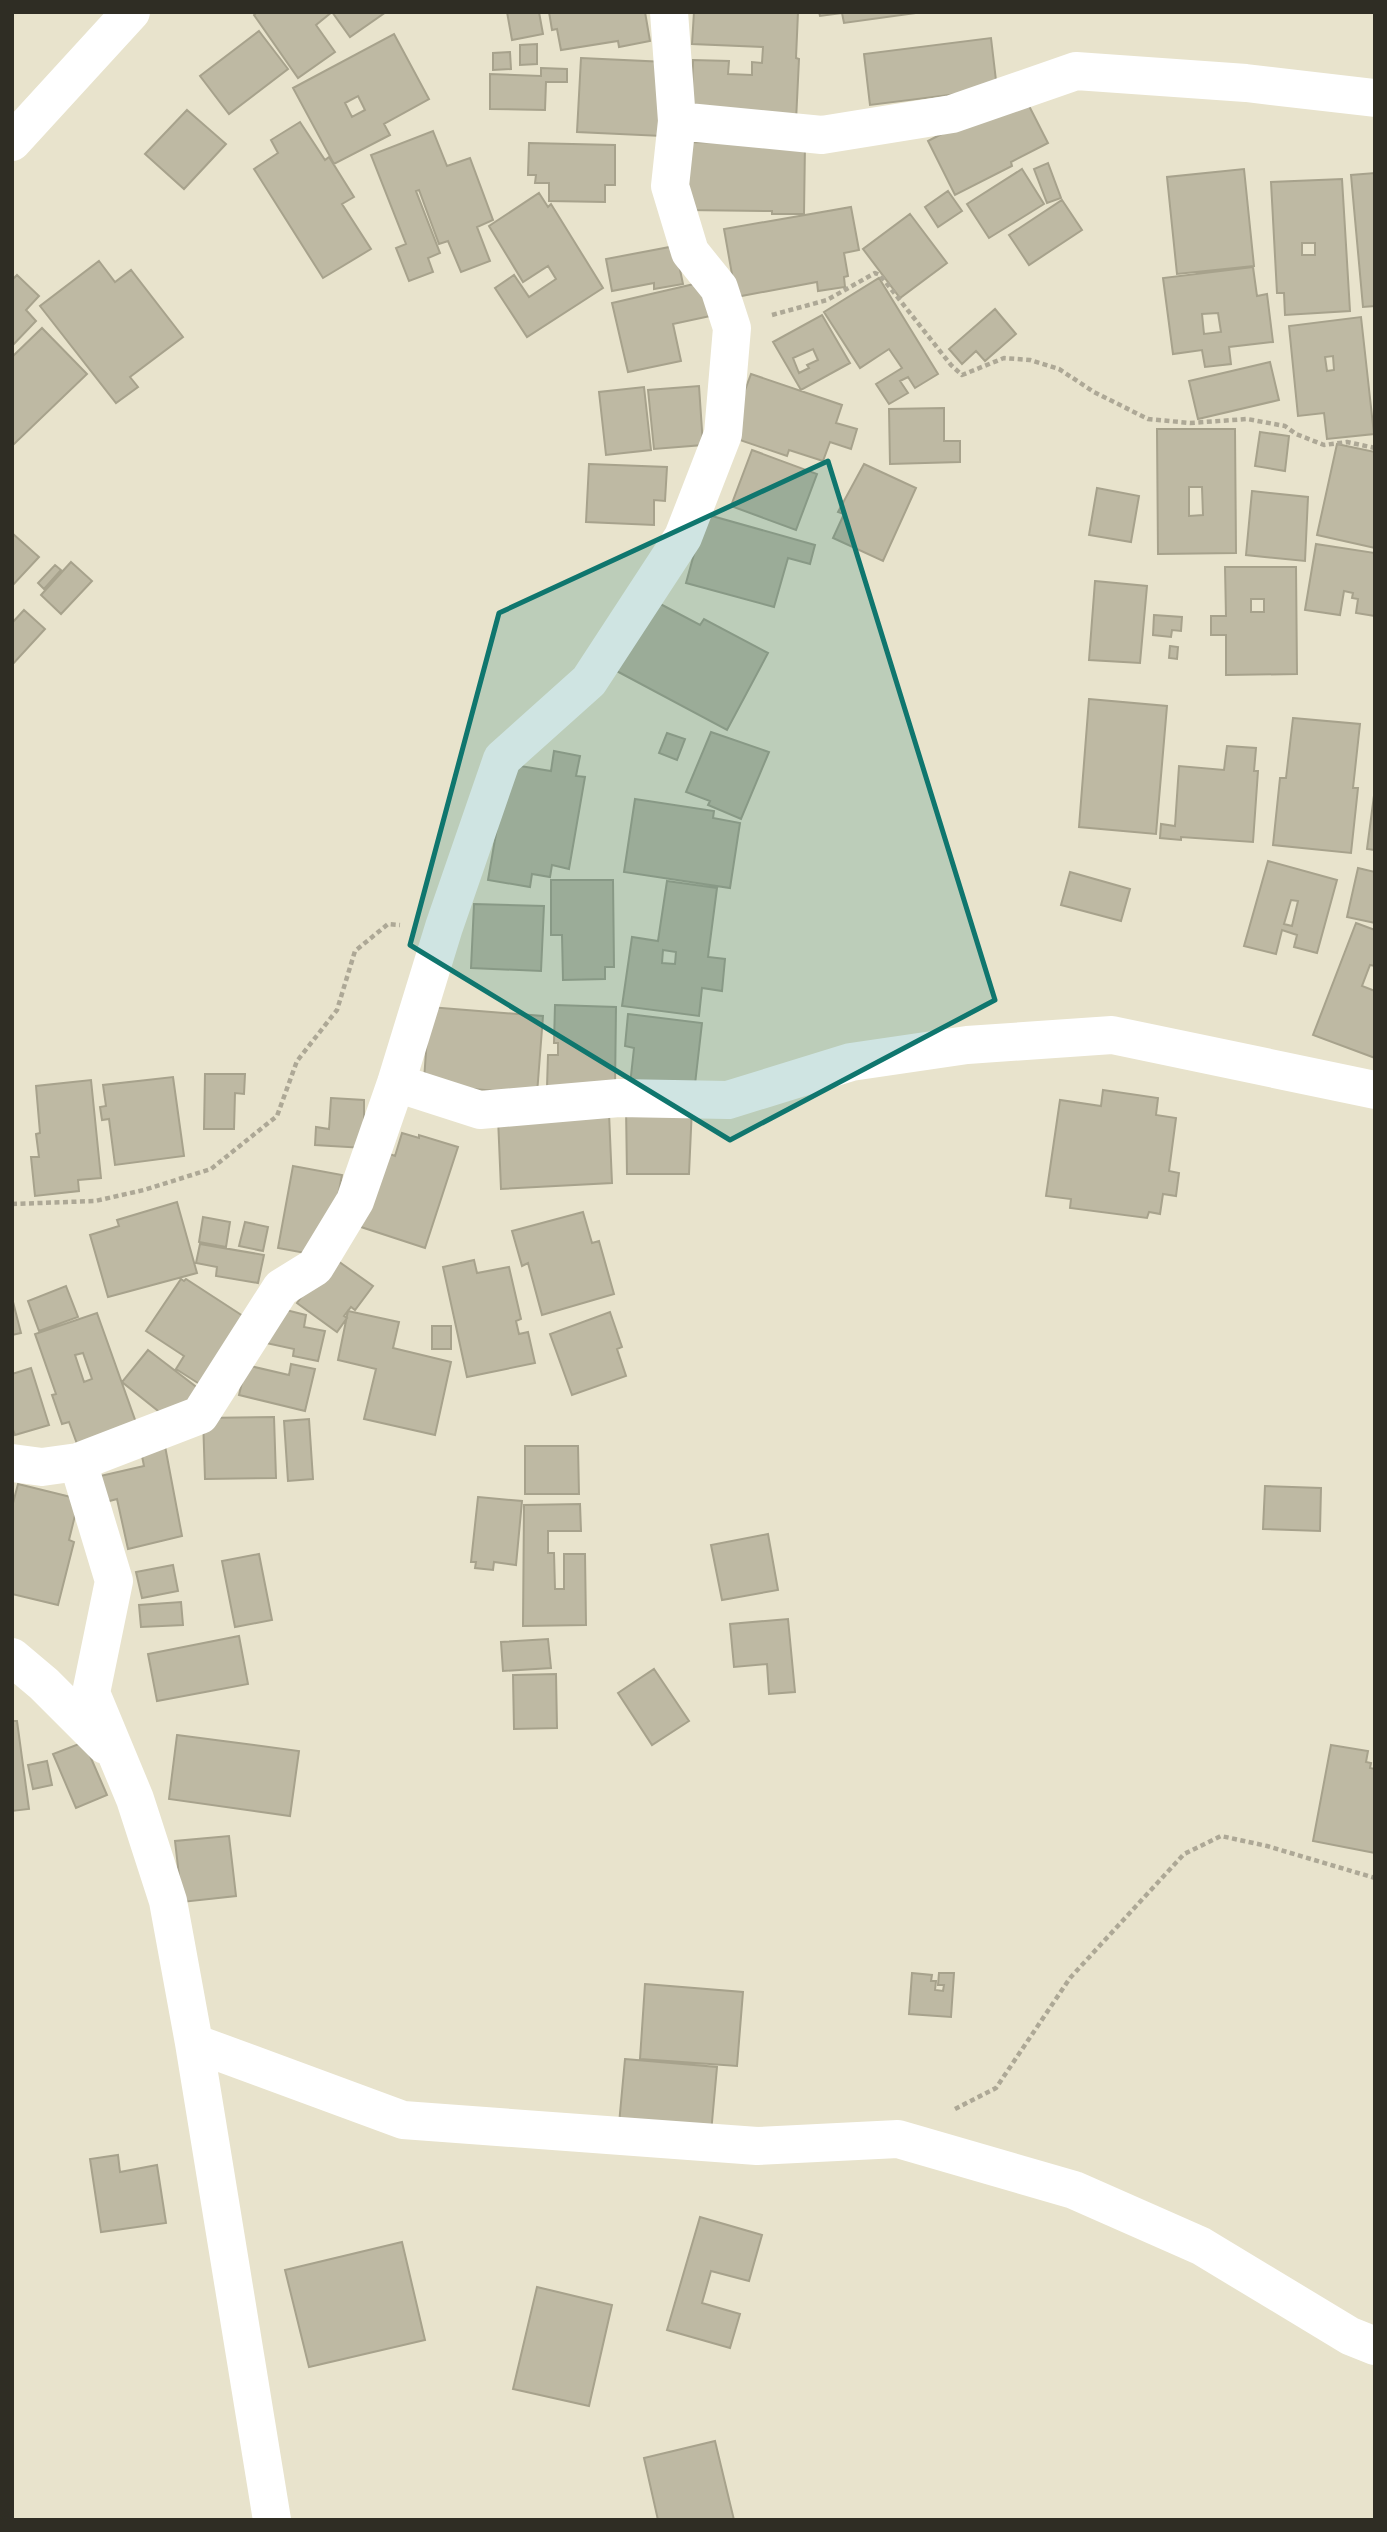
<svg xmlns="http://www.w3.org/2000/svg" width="1387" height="2532" font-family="Montserrat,sans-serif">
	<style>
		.building { fill: #beb9a3; stroke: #a7a28c; stroke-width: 2; fill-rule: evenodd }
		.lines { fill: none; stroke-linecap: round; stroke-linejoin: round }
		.path { stroke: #ada896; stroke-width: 4.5; stroke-dasharray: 5 3.5; stroke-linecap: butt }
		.street { stroke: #fff; stroke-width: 38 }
		.secondary { stroke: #fff; stroke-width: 38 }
		.marked { fill: #0f766e; fill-opacity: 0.2; stroke: #0f766e; stroke-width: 5; stroke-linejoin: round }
	</style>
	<rect width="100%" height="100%" fill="#e8e3cc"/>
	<path class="building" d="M257 12H386L350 37 332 12 316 25 335 52 298 78 254 15Z
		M507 12H539L543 34 512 40Z
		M549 12H645L650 41 619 47 618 41 561 50 557 29 552 30Z
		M694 12H798L796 58 799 59 796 121 691 115 693 60 729 61 728 74 752 75V62L762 63 763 47 692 44Z
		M819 12H923L844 23 842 13 820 16Z
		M259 31 288 69 229 114 200 76Z
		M394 34 429 99 384 124 390 135 334 164 293 88ZM358 96 365 110 352 117 345 103Z
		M991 38 997 89 870 105 864 54Z
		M537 44V64L520 65V45Z
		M510 52 511 69 493 70V53Z
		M581 58 666 62 662 136 577 132Z
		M541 68 567 69V82H546L545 110 490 109V74L541 76Z
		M1025 98 1048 143 1011 162 1012 166 955 195 928 141 986 111Z
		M187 110 226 144 184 189 145 154Z
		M300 122 325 160 329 157 354 197 342 204 371 249 323 278 254 169 278 153 271 140Z
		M433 131 447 166 470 158 493 220 477 227 490 261 461 272 448 241 439 244 419 190 416 191 440 253 428 258 433 272 409 281 396 248 406 244 371 155Z
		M686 142 805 143 804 214H772V211L686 210Z
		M529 143 615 145V185H605V202L549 201V183H535L536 175H528Z
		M1048 163 1061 198 1047 203 1034 169Z
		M1022 169 1044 204 989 238 967 204Z
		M1244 169 1254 266 1177 274 1167 177Z
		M1375 173V306L1363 307 1351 175Z
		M1342 179 1350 311 1285 315 1284 293H1277L1271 182ZM1302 243H1315V255H1302Z
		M948 191 962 211 938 227 925 207Z
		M539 193 548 207 551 204 603 288 527 337 495 288 514 275 529 297 556 279 548 266 523 282 489 226Z
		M1062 200 1082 230 1029 265 1009 235Z
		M851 207 859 250 844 253 848 276 844 277 845 287 818 291 817 282 736 297 724 229Z
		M910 214 947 263 900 298 863 249Z
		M675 246 683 284 654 289V283L612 291 606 259Z
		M99 261 115 282 131 270 183 337 130 377 138 387 116 403 40 306Z
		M1253 267 1257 296 1267 294 1273 342 1229 347 1231 364 1205 367 1202 350 1173 354 1163 278ZM1218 313 1221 332 1204 334 1202 314Z
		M17 275 39 296 26 310 36 321 12 346V280Z
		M879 278 938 374 915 388 908 377 900 381 908 393 889 404 876 384 902 368 889 349 860 368 824 312Z
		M707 281 715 315 673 324 681 361 628 372 612 303Z
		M995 309 1016 334 985 361 976 351 962 364 949 349Z
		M822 315 850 363 801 390 773 342ZM813 349 818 360 807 365 809 368 799 373 793 358Z
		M1361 317 1374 434 1327 439 1324 413 1298 416 1289 326ZM1333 356 1334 370 1327 371 1325 357Z
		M42 328 87 374 12 446V357Z
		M1270 362 1279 400 1198 419 1189 381Z
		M751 374 842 405 836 423 857 429 851 449 830 442 823 461 789 450 787 456 728 436Z
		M699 386 703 445 654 449 648 390Z
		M644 387 651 450 606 455 599 392Z
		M944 408V441H960V462L890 464 889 409Z
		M1157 429H1235L1236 553 1158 554ZM1189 487H1202L1203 515 1189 516Z
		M1260 432 1289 436 1285 471 1255 466Z
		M1337 444 1375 452V548L1317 535Z
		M752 450 817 474 796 530 731 506Z
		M589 464 667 467 665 501 654 500V525L586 522Z
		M864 464 916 488 883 561 833 538 844 514 838 512Z
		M1097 488 1139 496 1131 542 1089 535Z
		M1252 491 1308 497 1305 561 1246 555Z
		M705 514 815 545 810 564 788 558 774 607 686 583Z
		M12 533 39 557 12 586Z
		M1316 544 1375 553V616L1356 613 1358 599 1352 598 1353 593 1344 591 1340 615 1305 610Z
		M71 562 92 581 61 614 41 595Z
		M55 565 61 570 44 589 38 583Z
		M1225 567H1296L1297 674 1226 675V635H1211V616H1226ZM1251 599H1264V612H1251Z
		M1095 581 1147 586 1140 663 1089 660Z
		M649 598 700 625 704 619 768 653 727 730 611 668Z
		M24 610 45 629 12 665V623Z
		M1154 615 1182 617 1181 631 1172 630 1171 637 1153 635Z
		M1170 646 1178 647 1177 659 1169 658Z
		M1089 699 1167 706 1156 834 1079 827Z
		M1293 718 1360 724 1353 788H1358L1351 853 1273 845 1280 778H1286Z
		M711 732 769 752 741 819 708 805 710 801 686 792Z
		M667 733 685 739 677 760 659 753Z
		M1227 746 1256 748 1254 771H1258L1253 842 1181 837V840L1160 838 1161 824 1175 826 1179 766 1224 770Z
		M554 751 580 756 576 776 585 777 569 869 552 865 550 877 532 874 530 887 488 880 508 764 551 771Z
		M1375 788V850L1367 849Z
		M635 799 714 811 713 818 740 823 730 888 624 872Z
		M1268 861 1337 880 1317 953 1294 947 1297 935 1282 930 1276 954 1244 946ZM1291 900 1298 901 1292 926 1284 924Z
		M1358 868 1375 872V923L1347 917Z
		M1070 872 1130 889 1121 921 1061 905Z
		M551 880H613L614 967H605V979L563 980 562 935H551Z
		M667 881 717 888 708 957 725 959 722 991 702 988 699 1016 622 1006 632 937 658 941ZM663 950 676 952 675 964 662 963Z
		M474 904 544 906 541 971 471 968Z
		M1356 923 1375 930V966L1370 965 1362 986 1375 991V1058L1313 1035Z
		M555 1005 616 1007 615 1089 547 1087 548 1055H558V1043H554Z
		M429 1007 543 1016 537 1094 460 1088 424 1081Z
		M628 1014 702 1023 694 1093 630 1085 634 1048 625 1046Z
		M205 1074H245L244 1094 235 1093 234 1129H204Z
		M173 1077 184 1156 115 1165 109 1119 102 1120 100 1107 106 1106 103 1085Z
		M91 1080 101 1178 78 1180 79 1191 35 1196 31 1157H39L36 1134 40 1133 36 1086Z
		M1103 1090 1158 1098 1156 1115 1176 1118 1169 1171 1179 1173 1176 1196 1163 1194 1160 1214 1149 1212 1147 1218 1070 1208 1071 1199 1046 1196 1060 1100 1101 1106Z
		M331 1098 364 1100V1148L315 1145 316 1127 329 1129Z
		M626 1107H692L689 1174H627Z
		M609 1113 612 1183 501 1189 498 1118Z
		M402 1133 419 1138V1135L458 1147 425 1248 358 1226 382 1151 395 1156Z
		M293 1166 342 1175 332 1228 316 1255 278 1248Z
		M177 1202 197 1273 108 1297 90 1235 119 1226 117 1220Z
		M583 1212 592 1243 599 1241 614 1294 542 1315 528 1263 522 1266 512 1231Z
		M203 1217 230 1222 226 1247 199 1242Z
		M245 1222 268 1227 263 1251 239 1246Z
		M200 1244 264 1255 258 1283 216 1276 217 1267 196 1263Z
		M331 1256 373 1286 355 1310 351 1307 344 1316 347 1318 337 1332 297 1303Z
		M474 1260 477 1273 509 1267 521 1319 516 1321 519 1334 528 1332 535 1363 467 1377 443 1267Z
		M181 1279 184 1281 186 1279 246 1318 201 1385 176 1369 184 1356 146 1331Z
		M66 1286 78 1317 39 1331 28 1301Z
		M12 1298 21 1333 12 1335Z
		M274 1307 306 1315 304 1327 325 1331 318 1361 293 1356 294 1349 266 1343Z
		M348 1311 399 1322 393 1348 451 1362 435 1435 364 1419 376 1369 338 1360Z
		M610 1312 622 1347 617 1349 626 1376 572 1395 550 1334Z
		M97 1313 139 1431 80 1452 69 1422 62 1424 52 1395 56 1394 35 1334ZM83 1353 92 1379 84 1382 75 1355Z
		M432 1326H451V1349H432Z
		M148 1350 199 1389 172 1422 122 1382Z
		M291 1364 315 1369 305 1411 239 1395 246 1365 289 1375Z
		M31 1368 49 1425 15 1435 12 1427V1374Z
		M274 1417 276 1478 205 1479 203 1418Z
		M309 1419 313 1479 288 1481 284 1421Z
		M165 1446 182 1536 128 1549 117 1499 102 1503 96 1477 144 1466 141 1451Z
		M525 1446H578L579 1494H525Z
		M18 1484 79 1499 69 1540 74 1542 58 1605 12 1594V1507Z
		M1265 1486 1321 1488 1320 1531 1263 1529Z
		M478 1497 522 1501 516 1565 494 1562 493 1570 475 1568 476 1562H471Z
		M580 1504 581 1531H548V1553H554L555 1589H564V1554H585L586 1625 523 1626 524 1505Z
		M768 1534 778 1590 722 1600 711 1545Z
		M259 1554 272 1620 235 1627 222 1561Z
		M173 1565 178 1591 142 1598 136 1572Z
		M181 1602 183 1625 141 1627 139 1605Z
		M788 1619 795 1692 769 1694 767 1664 734 1667 730 1624Z
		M239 1636 248 1684 157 1701 148 1654Z
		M548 1639 551 1668 503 1671 501 1642Z
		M654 1669 689 1721 652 1745 618 1693Z
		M556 1674 557 1728 514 1729 513 1675Z
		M12 1721H17L29 1809 12 1811Z
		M177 1735 299 1751 290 1816 169 1799Z
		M84 1742 107 1795 76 1808 53 1754Z
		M1331 1745 1368 1751 1366 1762 1371 1763 1370 1768 1375 1769V1853L1313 1841Z
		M47 1761 52 1785 33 1789 28 1765Z
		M229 1836 236 1896 182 1902 175 1841Z
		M912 1973 932 1975 931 1981H936L935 1990 943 1991 944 1985H938L939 1973H954L951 2017 909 2014Z
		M645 1984 743 1992 737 2066 640 2059Z
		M625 2059 717 2067 711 2133 619 2124Z
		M118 2155 120 2172 157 2165 166 2223 101 2232 90 2159Z
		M700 2217 762 2235 749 2281 711 2271 702 2303 740 2314 730 2348 667 2330Z
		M402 2242 425 2340 309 2367 285 2270Z
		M537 2287 612 2305 589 2406 513 2389Z
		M715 2441 734 2520H658L644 2458Z"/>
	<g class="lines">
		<path class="path" d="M772 315 827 300 875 273 880 275 951 365 962 375 1004 358 1030 360 1059 369 1094 392 1148 419 1190 423 1247 419 1285 426 1296 434 1324 445 1347 442 1375 448
			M12 1204 95 1201 144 1190 211 1169 277 1116 297 1061 337 1010 355 951 388 924 400 925
			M955 2109 996 2088 1070 1978 1184 1854 1221 1836 1267 1846 1375 1878"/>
		<path class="street" d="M677 121 822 135 952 114 1076 71 1246 83 1375 98
			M396 1083 480 1110 619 1098 728 1100 851 1062 967 1045 1112 1035 1375 1090
			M78 1462 114 1581 91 1693 135 1799 168 1901 194 2043 272 2520
			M12 1463 42 1467 78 1462 200 1415 281 1288 315 1267 355 1201 396 1083 444 927 502 759 589 681 683 537 723 434 732 328 719 288 690 252 670 186 677 121 669 12
			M12 1657 44 1684 105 1745
			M194 2043 403 2120 757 2146 898 2139 1074 2190 1201 2246 1350 2336 1375 2346"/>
		<path class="secondary" d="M12 142 131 12"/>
	</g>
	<path class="marked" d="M828 461 995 1000 730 1140 410 945 499 613Z"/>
	<rect width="1387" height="2532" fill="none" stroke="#2f2d24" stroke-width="28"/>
</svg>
